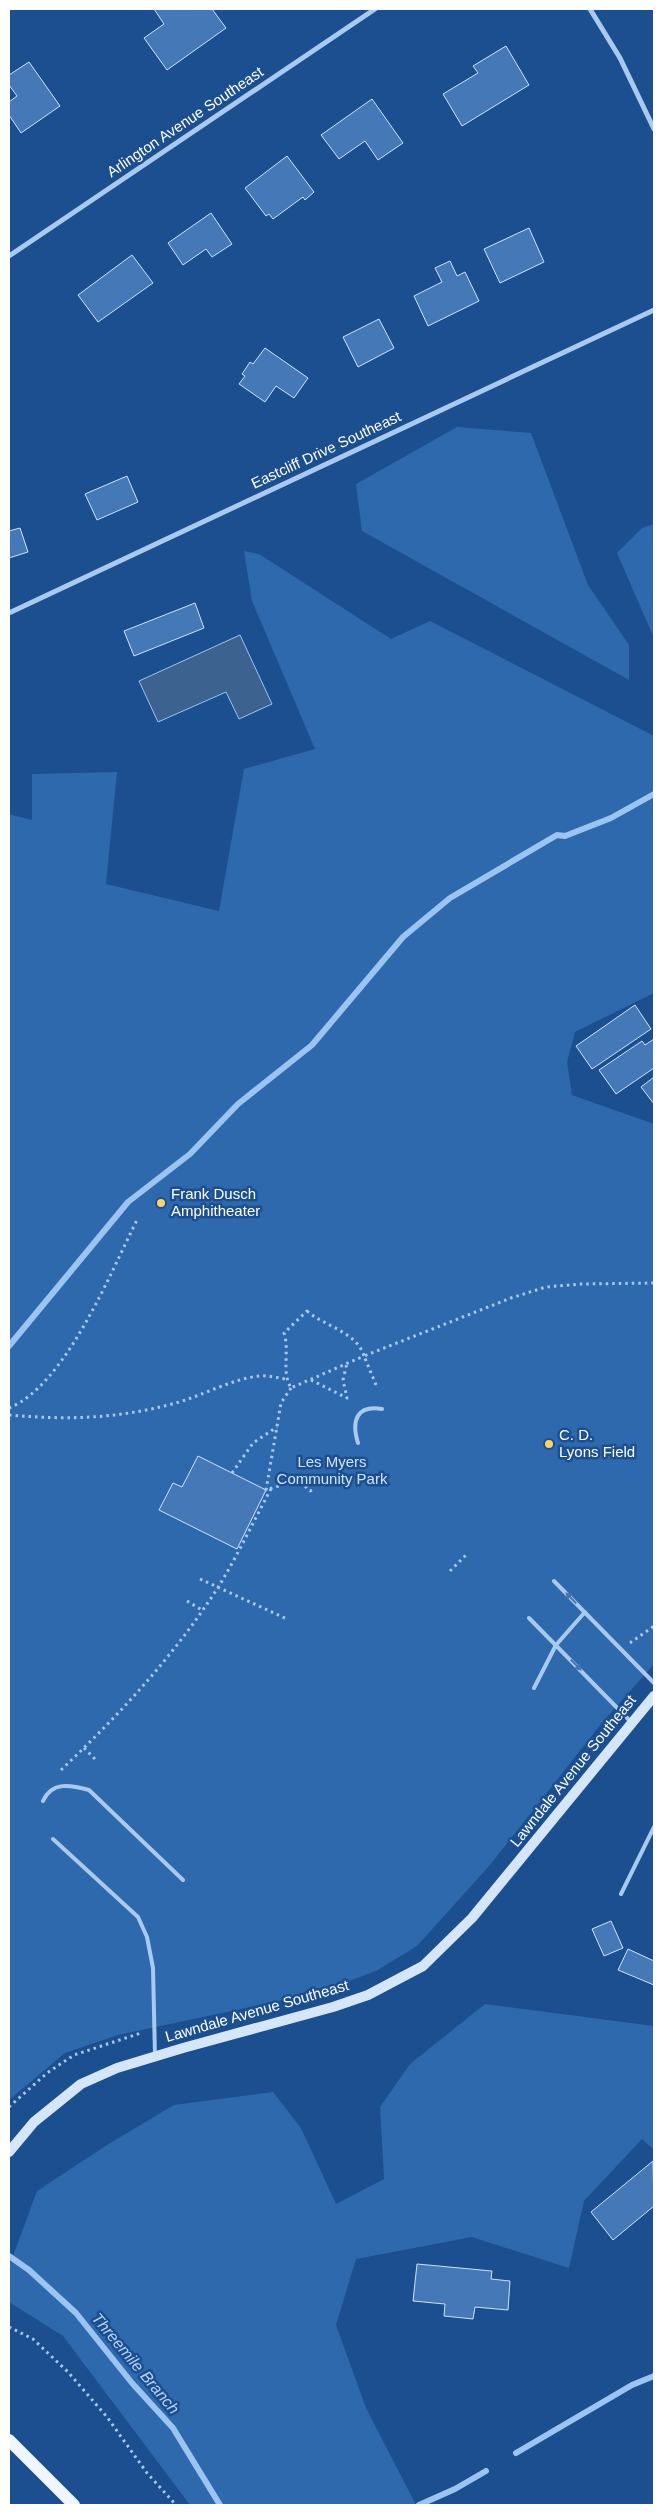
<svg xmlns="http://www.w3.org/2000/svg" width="663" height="2514" font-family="Arial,sans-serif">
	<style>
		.green { fill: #2e69ad }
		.water { fill: #3c6290; stroke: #9cc4f0 }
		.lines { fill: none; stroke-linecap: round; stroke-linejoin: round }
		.stream { stroke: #9cc4f0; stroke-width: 6 }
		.building { fill: #4478b7; stroke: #cfe3fa }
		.path { stroke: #a9c9ee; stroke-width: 3; stroke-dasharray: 2.5 4; stroke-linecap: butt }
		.lane { stroke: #a9c9ee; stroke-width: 4 }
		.street { stroke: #a9c9ee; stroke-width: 5 }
		.secondary { stroke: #d6e6fa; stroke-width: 10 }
		.primary { stroke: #f0f6ff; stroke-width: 12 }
		.oneway { fill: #4674ac }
		.poi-dot { fill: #ffd166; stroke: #1b4f8f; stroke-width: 2 }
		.labels { text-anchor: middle; stroke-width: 5; stroke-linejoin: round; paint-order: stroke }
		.street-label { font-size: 15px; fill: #fff; stroke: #1b4f8f }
		.poi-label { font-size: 15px; fill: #fff; stroke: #1b4f8f; text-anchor: start }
		.park-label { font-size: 15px; fill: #cfe3fa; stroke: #1b4f8f }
		.water-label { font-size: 16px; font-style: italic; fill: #b5d3f5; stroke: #1b4f8f }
	</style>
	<rect width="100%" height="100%" fill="#1b4f8f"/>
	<path class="green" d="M457 427 531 433 588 585 629 645V680L362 531 356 484Z
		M654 524V638L617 553 642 528Z
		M244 551 259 554 391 639 430 621 654 736V993L575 1032 567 1062 572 1095 654 1124V1664L601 1724 490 1865 417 1946 376 1971 316 1993 118 2035 65 2053 9 2100V814L32 820V774L117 772 106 884 219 911 244 769 315 749 252 601Z
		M485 2004 654 2026V2150L642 2139 584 2201 569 2268 472 2237 356 2259 336 2325 366 2408 416 2505H190L63 2336 9 2302V2267L37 2191 107 2145 174 2105 273 2092 301 2128 336 2204 384 2179 380 2107 410 2064Z"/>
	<path class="water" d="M240 635 272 704 239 719 226 692 158 722 139 681Z"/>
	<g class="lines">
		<path class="stream" d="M9 1346 128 1202 190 1154 238 1104 312 1045 403 937 450 898 557 835 565 836 611 818 654 794
			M9 2256 29 2270 76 2313 132 2383 173 2428 220 2505
			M516 2453 632 2385 654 2376
			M419 2505 455 2489 486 2471"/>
	</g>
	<path class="building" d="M154 9H212L226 28 167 70 144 38 164 24Z
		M506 46 529 85 462 126 443 94 478 73 473 66Z
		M29 62 60 106 21 133 9 115V102L17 96 9 85V75Z
		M372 99 403 143 378 160 365 141 339 159 321 135Z
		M287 156 314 192 305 200 303 197 273 219 269 214 266 216 245 188Z
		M211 213 232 244 212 257 206 249 183 265 168 243Z
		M529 228 544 262 500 283 484 249Z
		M132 255 153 283 98 322 78 295Z
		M450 261 457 276 465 272 479 301 428 326 414 296 442 282 435 268Z
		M379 319 394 348 358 367 343 337Z
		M265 348 308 378 294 398 276 386 265 402 239 384 245 376 242 374 250 362 253 364Z
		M127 476 138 502 97 520 85 494Z
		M20 528 28 552 9 558V531Z
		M195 603 204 628 134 656 124 631Z
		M635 1005 651 1029 592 1069 576 1046Z
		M654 1039V1068L616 1094 599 1070 642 1041 645 1045Z
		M654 1077V1104L641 1087Z
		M198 1456 266 1490 237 1549 159 1510 173 1483 182 1487Z
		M611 1921 623 1948 604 1956 592 1929Z
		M628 1949 654 1961V1985L618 1970Z
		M653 2161 654 2206 613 2240 591 2212Z
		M417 2264 492 2271 491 2279 510 2281 508 2310 475 2307 473 2319 444 2316 445 2304 413 2301Z"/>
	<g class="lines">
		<path class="path" d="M307 1311C324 1326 357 1332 364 1356L291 1388C281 1371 290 1351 284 1333Z
			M311 1380 347 1398 343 1380 347 1363
			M376 1385 364 1356 511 1298 546 1287 581 1284 654 1283
			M291 1388 281 1403 266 1490 299 1480 310 1491 312 1490
			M9 1408C66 1385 111 1271 138 1218
			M9 1415C67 1420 115 1419 172 1404 200 1397 231 1379 259 1376 268 1375 277 1378 286 1379
			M232 1473 253 1443 277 1427
			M450 1571 467 1554
			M200 1579 287 1619
			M187 1601 202 1610
			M630 1643 654 1626
			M84 1748 96 1760
			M61 1770C119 1715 173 1657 217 1589 237 1557 253 1522 271 1489
			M9 2107 47 2073 74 2055 141 2033
			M9 2327 33 2339 68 2372 107 2417 147 2473 176 2505"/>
		<path class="lane" d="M358 1443C351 1420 357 1405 382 1409
			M554 1581 654 1683
			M529 1618 631 1722
			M534 1688 556 1645 585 1612
			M43 1801C52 1781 71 1785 89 1790L183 1880
			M53 1839 138 1917 147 1937 153 1968 155 2056
			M621 1894 654 1827"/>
		<path class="street" d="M590 9 620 58 654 129
			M9 256 375 9
			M9 613 654 310"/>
		<path class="secondary" d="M9 2152 34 2122 81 2084 117 2068 183 2048 333 2007 368 1995 423 1966 472 1918 654 1696"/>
		<path class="primary" d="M9 2440 74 2505"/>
	</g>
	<defs><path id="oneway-solid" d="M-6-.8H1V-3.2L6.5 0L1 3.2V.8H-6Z" transform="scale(1.25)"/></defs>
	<g class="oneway">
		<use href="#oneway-solid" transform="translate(571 1598) rotate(-134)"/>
		<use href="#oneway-solid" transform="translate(576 1665) rotate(46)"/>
	</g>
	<g class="poi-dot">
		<circle cx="161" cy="1203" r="5"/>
		<circle cx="549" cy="1444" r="5"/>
	</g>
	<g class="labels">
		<g class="street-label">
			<text transform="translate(185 122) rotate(-34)" y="5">Arlington Avenue Southeast</text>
			<text transform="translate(326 450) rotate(-25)" y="5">Eastcliff Drive Southeast</text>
			<text transform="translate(573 1771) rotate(-51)" y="5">Lawndale Avenue Southeast</text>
			<text transform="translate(257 2011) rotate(-16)" y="5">Lawndale Avenue Southeast</text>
		</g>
		<g class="poi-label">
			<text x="171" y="1199">Frank Dusch<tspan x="171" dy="17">Amphitheater</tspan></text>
			<text x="559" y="1440">C. D.<tspan x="559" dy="17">Lyons Field</tspan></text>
		</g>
		<g class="park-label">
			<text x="332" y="1467">Les Myers<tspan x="332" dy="17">Community Park</tspan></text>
		</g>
		<g class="water-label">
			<text transform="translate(136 2363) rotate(50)" y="6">Threemile Branch</text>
		</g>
	</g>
	<rect width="663" height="2514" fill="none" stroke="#ffffff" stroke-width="20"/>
</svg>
